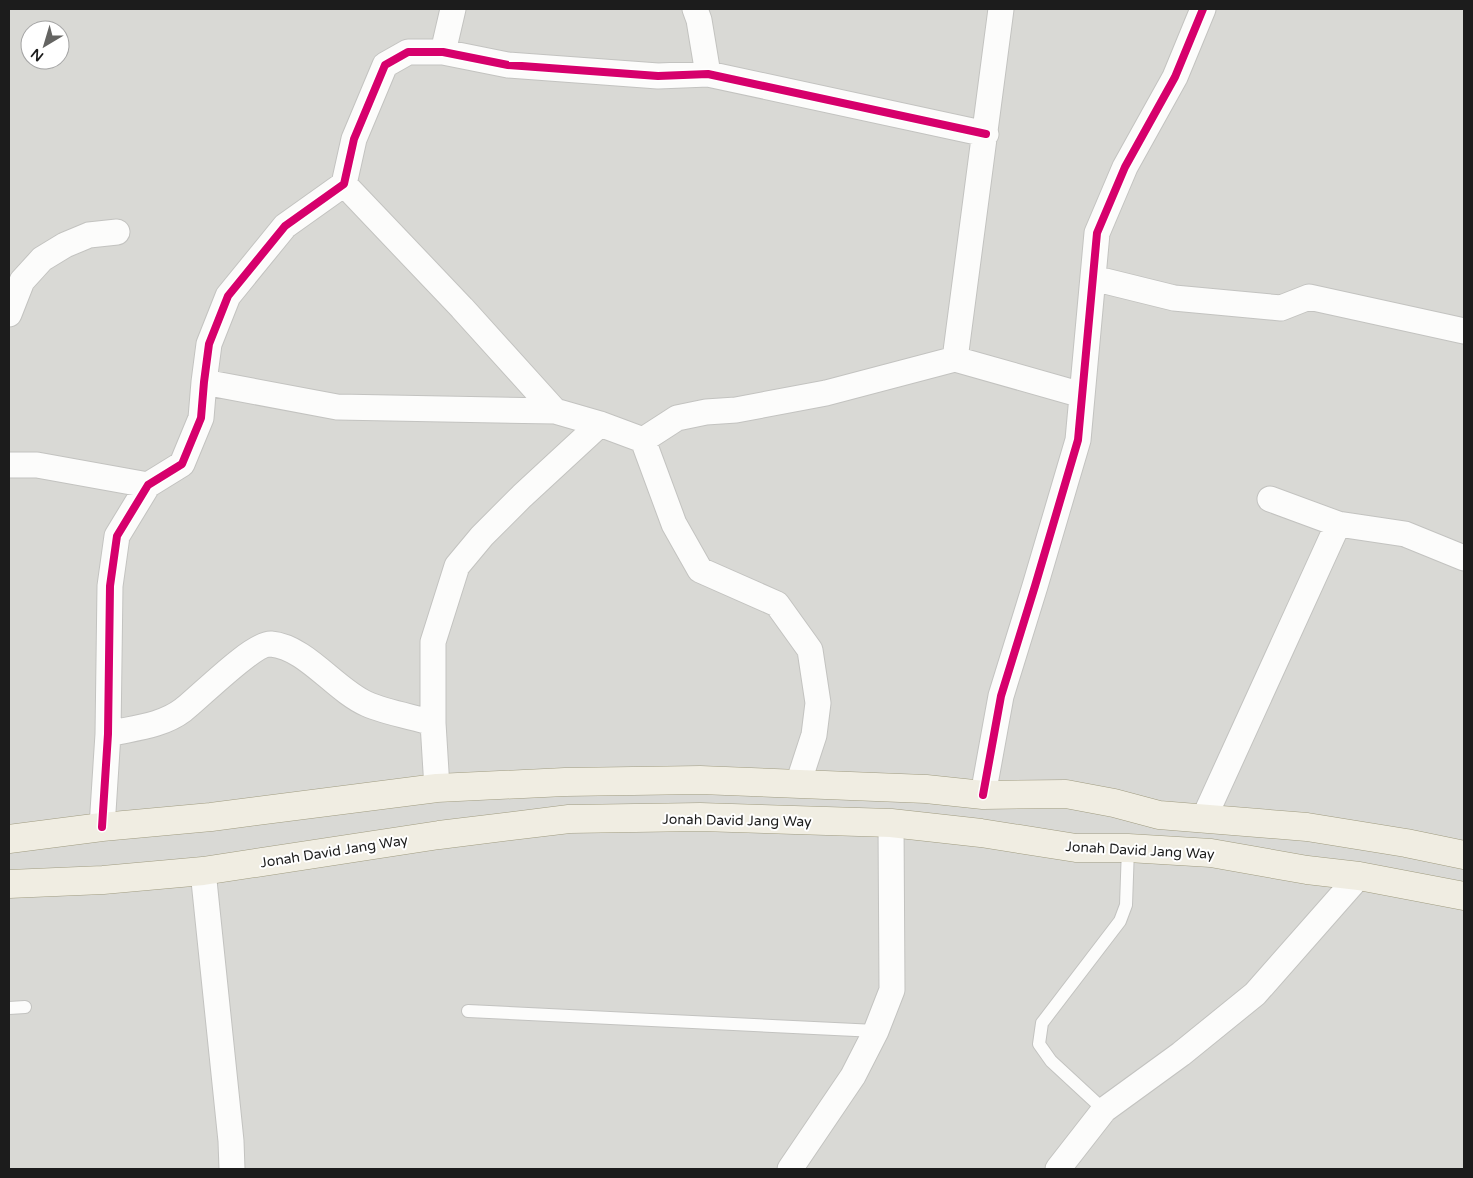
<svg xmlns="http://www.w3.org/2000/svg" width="1473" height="1178" font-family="'Varela Round',sans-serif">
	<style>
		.residential { fill: #d9d9d5; fill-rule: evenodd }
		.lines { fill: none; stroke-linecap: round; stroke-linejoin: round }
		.service-casing { stroke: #c3c3c0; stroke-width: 14 }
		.minor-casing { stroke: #c3c3c0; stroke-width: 27 }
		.primary-casing { stroke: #a09c81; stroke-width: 29 }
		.service { stroke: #fcfcfb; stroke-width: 12 }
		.minor { stroke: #fcfcfb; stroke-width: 25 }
		.primary { stroke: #f0ede2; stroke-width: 28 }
		.cycleway-casing { stroke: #fff; stroke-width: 11 }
		.cycleway { stroke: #d6006c; stroke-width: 8 }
		.labels { text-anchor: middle; stroke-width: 4; stroke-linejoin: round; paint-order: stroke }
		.street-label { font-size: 14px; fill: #1c1c1c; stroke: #fff }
	</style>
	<rect width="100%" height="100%" fill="#eaeae4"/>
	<path class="residential" d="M9 9H1464V1169H9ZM30 30H60V60H30Z"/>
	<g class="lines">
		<g class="service-casing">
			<path id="service" d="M9 1008 25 1007
				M468 1011 876 1031
				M1104 1110 1051 1061 1039 1044 1042 1023 1120 921 1126 905 1128 848"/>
		</g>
		<g class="minor-casing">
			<path id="minor" d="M695 9 699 20 708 74
				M1001 9 955 359 1082 395
				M443 52 453 9
				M344 184 462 308 555 411 600 424 643 440 674 524 700 570 777 604 810 650 818 703 814 735 798 784
				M1093 278 1174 298 1281 308 1309 297 1464 331
				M9 314 22 281 42 259 65 245 89 235 117 232
				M204 382 337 407 555 411
				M643 440 677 418 706 412 736 410 826 393 955 359
				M9 465H37L148 485
				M1270 499 1338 524 1405 534 1464 558
				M108 734C134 728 162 726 183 710 200 697 253 643 271 644 306 647 335 690 367 704 385 712 413 717 433 723
				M437 788 433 723V642L457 566 482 536 522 496 600 424
				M983 795 1001 696 1035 586 1078 440 1097 233 1125 167 1175 77 1203 9
				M1204 818 1338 524
				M102 827 108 734 110 586 117 536 148 485 182 464 201 418 204 382 209 344 228 296 285 226 344 184 354 139 385 65 408 52H443L508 65 658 76 708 74 986 134
				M203 871 231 1141 232 1169
				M790 1169 853 1076 876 1031 892 990 891 823
				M1058 1169 1104 1110 1181 1054 1255 994 1359 876"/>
		</g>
		<g class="primary-casing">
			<path id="primary" d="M9 839 102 827 211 817 437 788 565 782 700 780 926 789 983 795 1066 794 1114 803 1159 815 1307 827 1406 843 1464 855
				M9 884 103 880 203 871 439 835 569 819 700 817 891 823 981 833 1076 848H1128L1211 853 1307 870 1359 876 1464 896"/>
		</g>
		<use href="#service" class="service"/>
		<use href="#minor" class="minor"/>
		<use href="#primary" class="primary"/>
		<g class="cycleway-casing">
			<path id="cycleway" d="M983 795 1001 696 1035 586 1078 440 1097 233 1125 167 1175 77 1203 9
				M102 827 108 734 110 586 117 536 148 485 182 464 201 418 204 382 209 344 228 296 285 226 344 184 354 139 385 65 408 52H443L508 65 658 76 708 74 986 134"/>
		</g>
		<use href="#cycleway" class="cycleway"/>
	</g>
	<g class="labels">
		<g class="street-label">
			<text transform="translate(737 820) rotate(1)" y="5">Jonah David Jang Way</text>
			<text transform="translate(1140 850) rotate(3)" y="5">Jonah David Jang Way</text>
			<text transform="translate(334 851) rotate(-9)" y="5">Jonah David Jang Way</text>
		</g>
	</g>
	<rect width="1473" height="1178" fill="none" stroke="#1c1c1c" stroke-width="20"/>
	<g transform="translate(45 45) rotate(218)"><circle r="24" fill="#ffffff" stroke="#a4a4a4"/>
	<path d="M0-4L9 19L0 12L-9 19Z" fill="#646462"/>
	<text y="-8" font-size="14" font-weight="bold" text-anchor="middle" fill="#1c1c1c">N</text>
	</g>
</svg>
